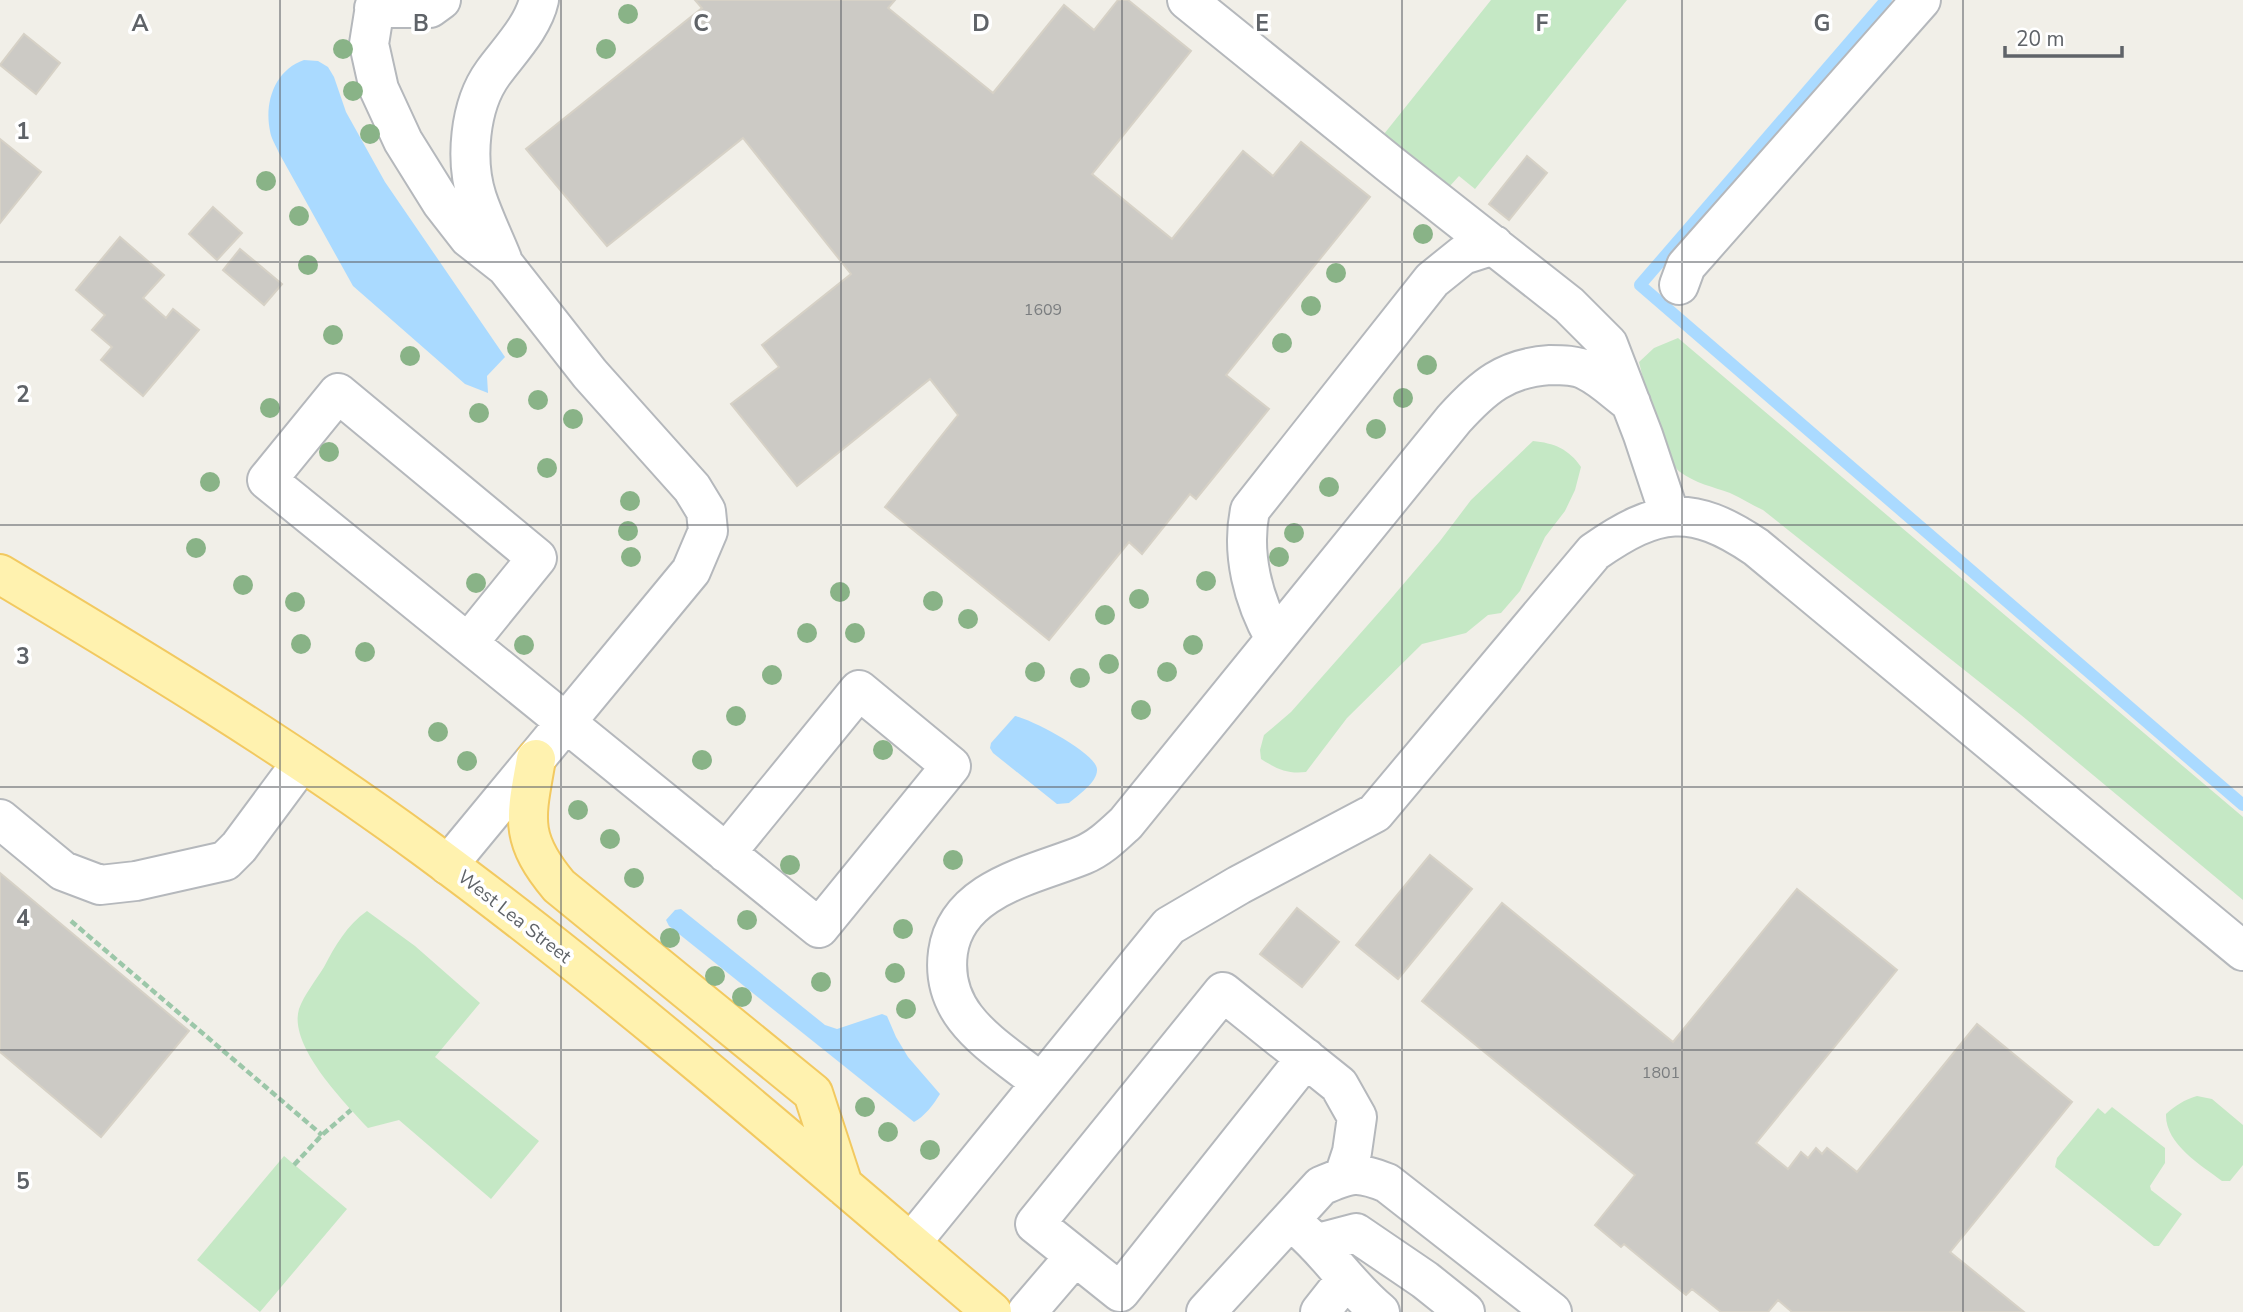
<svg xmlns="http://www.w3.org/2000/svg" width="2243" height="1312" font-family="'Nunito Sans',sans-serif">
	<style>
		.green { fill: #c5e8c5 }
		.water { fill: #aadaff }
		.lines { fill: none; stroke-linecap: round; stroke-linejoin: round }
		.stream { stroke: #aadaff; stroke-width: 12 }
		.building { fill: #cccac5; stroke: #d6d1c6; stroke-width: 2 }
		.minor-casing { stroke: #b5b8bc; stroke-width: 42 }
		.major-casing { stroke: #f2c960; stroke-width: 42 }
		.path { stroke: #9cc7a9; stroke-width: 4.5; stroke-dasharray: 7 3.5; stroke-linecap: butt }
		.minor { stroke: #fff; stroke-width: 38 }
		.major { stroke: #fff2af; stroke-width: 38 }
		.tree { fill: #89b387 }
		.grid { fill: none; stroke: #5f6368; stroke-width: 2; stroke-opacity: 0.55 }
		.labels { text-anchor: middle; stroke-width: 7; stroke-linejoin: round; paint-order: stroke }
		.number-label { font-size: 16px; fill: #7a7d7f }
		.street-label { font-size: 19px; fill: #5f6368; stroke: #fff }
		.grid-label { font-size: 23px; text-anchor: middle; font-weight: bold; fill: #5f6368; stroke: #fff; stroke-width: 7; stroke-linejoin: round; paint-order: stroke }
	</style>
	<rect width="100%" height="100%" fill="#f1efe8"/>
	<path class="green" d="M1491 0H1627L1475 189 1459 176 1449 187 1384 134Z
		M1678 338 2243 817V900L2021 715 1763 510C1752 505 1741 498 1730 493 1713 487 1695 483 1680 472 1662 457 1645 386 1639 362L1654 348Z
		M1533 441C1554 443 1569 449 1581 467L1575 490 1565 511 1545 537 1520 591 1501 613 1488 615 1466 633 1422 644 1347 718 1306 772C1287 774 1277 769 1261 759L1260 750 1264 735 1291 712 1389 601 1440 541 1471 500Z
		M367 911 415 946 480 1003 435 1057 539 1141 491 1199 399 1120 368 1128C345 1103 288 1046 299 1009 304 995 316 980 324 967 335 946 347 925 367 911Z
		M2197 1096 2212 1099 2243 1125V1165L2230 1181H2222C2201 1165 2165 1144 2166 1114 2176 1105 2184 1100 2197 1096Z
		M2112 1107 2165 1148V1163L2150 1186 2151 1190 2182 1214 2159 1246H2154L2055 1167 2057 1158 2098 1108 2105 1114Z
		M284 1156 347 1209 260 1312 197 1260Z"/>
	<path class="water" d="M304 60 318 61 328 67 334 77 346 112 385 182 505 357 487 376 488 393 465 384 353 286 279 153C276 146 271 138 270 131 264 102 275 70 304 60Z
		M1015 716C1031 719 1096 753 1097 769 1098 782 1078 795 1069 803L1057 804 993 753 990 748 991 743Z
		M681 909 825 1025 837 1029 882 1014 887 1016 896 1037 908 1057 940 1094C934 1104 924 1117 914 1122L669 926 666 920 675 910Z"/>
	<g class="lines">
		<path class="stream" d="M1886 0 1640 285 2243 805"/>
	</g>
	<path class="building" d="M695 0H895L888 8 993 93 1064 5 1094 30 1118 0H1128L1191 51 1092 174 1172 239 1243 151 1273 176 1301 142 1370 197 1226 375 1269 409 1196 499 1190 494 1142 554 1129 542 1049 640 885 507 958 415 930 379 797 486 731 404 779 367 762 345 851 274 743 138 607 246 526 149 702 8Z
		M24 34 60 63 36 94 0 65Z
		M0 139 41 172 0 223Z
		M1527 156 1547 173 1509 220 1489 204Z
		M213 207 242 233 217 260 189 234Z
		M120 237 164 275 143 298 166 318 173 309 199 330 143 396 101 360 112 347 92 330 105 315 76 290Z
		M240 249 282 284 264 305 223 270Z
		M1430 855 1472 889 1398 979 1356 945Z
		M0 873 189 1031 101 1137 0 1052Z
		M1797 889 1897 970 1756 1143 1788 1169 1801 1152 1808 1158 1816 1148 1822 1154 1827 1148 1857 1172 1977 1024 2072 1102 1950 1252 2024 1312H1792L1778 1300 1768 1312H1721L1692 1289 1686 1295 1624 1244 1621 1247 1595 1225 1635 1175 1422 1001 1502 903 1673 1042Z
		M1297 908 1339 942 1302 987 1260 954Z"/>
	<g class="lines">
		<g class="minor-casing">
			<path id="minor" d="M376 0 369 44 379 89 403 141 441 202 469 238 506 267 590 374 692 488 706 511 708 531 691 571 448 865
				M1187 0 1391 165 1569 305 1608 344 1643 435 1670 516
				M374 8H430L441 0
				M502 259C494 239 484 219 477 198 465 161 469 106 493 73 509 51 533 27 539 0
				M1679 285 1686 266 1921 0
				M1275 639C1253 600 1241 554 1250 510L1432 280 1463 255 1494 245
				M468 643 537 558 338 393 267 480 819 928 951 766 859 690 726 853
				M0 819 63 871 100 885 136 881 225 861 239 847 302 762
				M1041 1083C996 1046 939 1018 948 952 957 888 1034 875 1083 855 1100 848 1113 835 1126 823L1454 419C1483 387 1505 368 1550 365 1561 365 1577 365 1587 371 1602 378 1617 393 1631 403
				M1299 1228C1329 1253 1349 1287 1380 1312
				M911 1243 1169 926 1239 885 1375 813 1594 552C1657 508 1691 503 1756 547L2243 951
				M1318 1243 1356 1233 1425 1280 1465 1312
				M1075 1256 1035 1224 1223 992 1339 1085 1357 1117 1352 1152 1344 1176
				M1027 1312 1075 1256 1120 1292 1306 1058
				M1206 1312 1321 1186C1351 1173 1357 1171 1387 1183L1552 1312
				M1320 1312 1346 1279"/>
		</g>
		<g class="major-casing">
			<path id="major" d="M0 574C144 660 288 747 424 847 620 991 806 1154 992 1312
				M536 759C526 817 518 837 559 886L813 1093 843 1185"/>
		</g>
		<path class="path" d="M71 921 322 1135
			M294 1165 322 1135 351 1110"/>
		<use href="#minor" class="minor"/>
		<use href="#major" class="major"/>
	</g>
	<g class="tree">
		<circle cx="628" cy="14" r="10"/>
		<circle cx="343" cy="49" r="10"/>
		<circle cx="606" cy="49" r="10"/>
		<circle cx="353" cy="91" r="10"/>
		<circle cx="370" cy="134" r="10"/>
		<circle cx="266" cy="181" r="10"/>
		<circle cx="299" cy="216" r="10"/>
		<circle cx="1423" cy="234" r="10"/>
		<circle cx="308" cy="265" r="10"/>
		<circle cx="1336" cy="273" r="10"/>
		<circle cx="1311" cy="306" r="10"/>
		<circle cx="333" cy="335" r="10"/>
		<circle cx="1282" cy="343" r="10"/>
		<circle cx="517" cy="348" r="10"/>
		<circle cx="410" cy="356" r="10"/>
		<circle cx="1427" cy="365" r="10"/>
		<circle cx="1403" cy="398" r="10"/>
		<circle cx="538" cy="400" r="10"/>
		<circle cx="270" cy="408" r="10"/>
		<circle cx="479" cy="413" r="10"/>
		<circle cx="573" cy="419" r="10"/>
		<circle cx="1376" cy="429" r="10"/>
		<circle cx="329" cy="452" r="10"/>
		<circle cx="547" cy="468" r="10"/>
		<circle cx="210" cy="482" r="10"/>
		<circle cx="1329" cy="487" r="10"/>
		<circle cx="630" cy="501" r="10"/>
		<circle cx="628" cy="531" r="10"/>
		<circle cx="1294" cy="533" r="10"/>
		<circle cx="196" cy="548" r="10"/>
		<circle cx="631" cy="557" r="10"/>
		<circle cx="1279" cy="557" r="10"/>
		<circle cx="1206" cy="581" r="10"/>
		<circle cx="476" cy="583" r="10"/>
		<circle cx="243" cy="585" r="10"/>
		<circle cx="840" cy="592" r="10"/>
		<circle cx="1139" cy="599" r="10"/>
		<circle cx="933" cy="601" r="10"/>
		<circle cx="295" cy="602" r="10"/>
		<circle cx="1105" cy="615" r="10"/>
		<circle cx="968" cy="619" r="10"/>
		<circle cx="807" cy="633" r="10"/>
		<circle cx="855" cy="633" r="10"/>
		<circle cx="301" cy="644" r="10"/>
		<circle cx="524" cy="645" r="10"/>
		<circle cx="1193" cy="645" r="10"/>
		<circle cx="365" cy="652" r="10"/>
		<circle cx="1109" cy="664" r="10"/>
		<circle cx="1035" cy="672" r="10"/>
		<circle cx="1167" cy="672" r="10"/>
		<circle cx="772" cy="675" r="10"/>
		<circle cx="1080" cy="678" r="10"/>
		<circle cx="1141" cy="710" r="10"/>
		<circle cx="736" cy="716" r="10"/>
		<circle cx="438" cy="732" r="10"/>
		<circle cx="883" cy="750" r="10"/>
		<circle cx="702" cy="760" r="10"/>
		<circle cx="467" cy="761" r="10"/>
		<circle cx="578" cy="810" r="10"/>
		<circle cx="610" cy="839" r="10"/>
		<circle cx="953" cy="860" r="10"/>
		<circle cx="790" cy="865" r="10"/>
		<circle cx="634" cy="878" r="10"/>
		<circle cx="747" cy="920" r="10"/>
		<circle cx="903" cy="929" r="10"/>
		<circle cx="670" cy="938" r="10"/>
		<circle cx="895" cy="973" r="10"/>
		<circle cx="715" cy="976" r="10"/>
		<circle cx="821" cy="982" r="10"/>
		<circle cx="742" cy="997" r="10"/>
		<circle cx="906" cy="1009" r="10"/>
		<circle cx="865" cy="1107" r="10"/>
		<circle cx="888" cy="1132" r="10"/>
		<circle cx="930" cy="1150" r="10"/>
	</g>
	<path class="grid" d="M280 0V1312M561 0V1312M841 0V1312M1122 0V1312M1402 0V1312M1682 0V1312M1963 0V1312M0 262H2243M0 525H2243M0 787H2243M0 1050H2243"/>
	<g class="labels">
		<g class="number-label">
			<text x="1043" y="315">1609</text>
			<text x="1661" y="1078">1801</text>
		</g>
		<g class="street-label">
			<text transform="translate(515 916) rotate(38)" y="7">West Lea Street</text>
		</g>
	</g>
	<g class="grid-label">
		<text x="140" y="31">A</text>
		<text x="421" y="31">B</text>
		<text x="701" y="31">C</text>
		<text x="981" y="31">D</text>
		<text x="1262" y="31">E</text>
		<text x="1542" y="31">F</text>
		<text x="1822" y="31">G</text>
		<text x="23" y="139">1</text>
		<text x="23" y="402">2</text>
		<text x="23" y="664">3</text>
		<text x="23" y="926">4</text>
		<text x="23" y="1189">5</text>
	</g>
	<path d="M2005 46v10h117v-10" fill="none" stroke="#5f6368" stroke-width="3.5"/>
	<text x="2016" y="46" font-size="21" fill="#5f6368" stroke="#ffffff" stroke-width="5" paint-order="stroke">20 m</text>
</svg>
